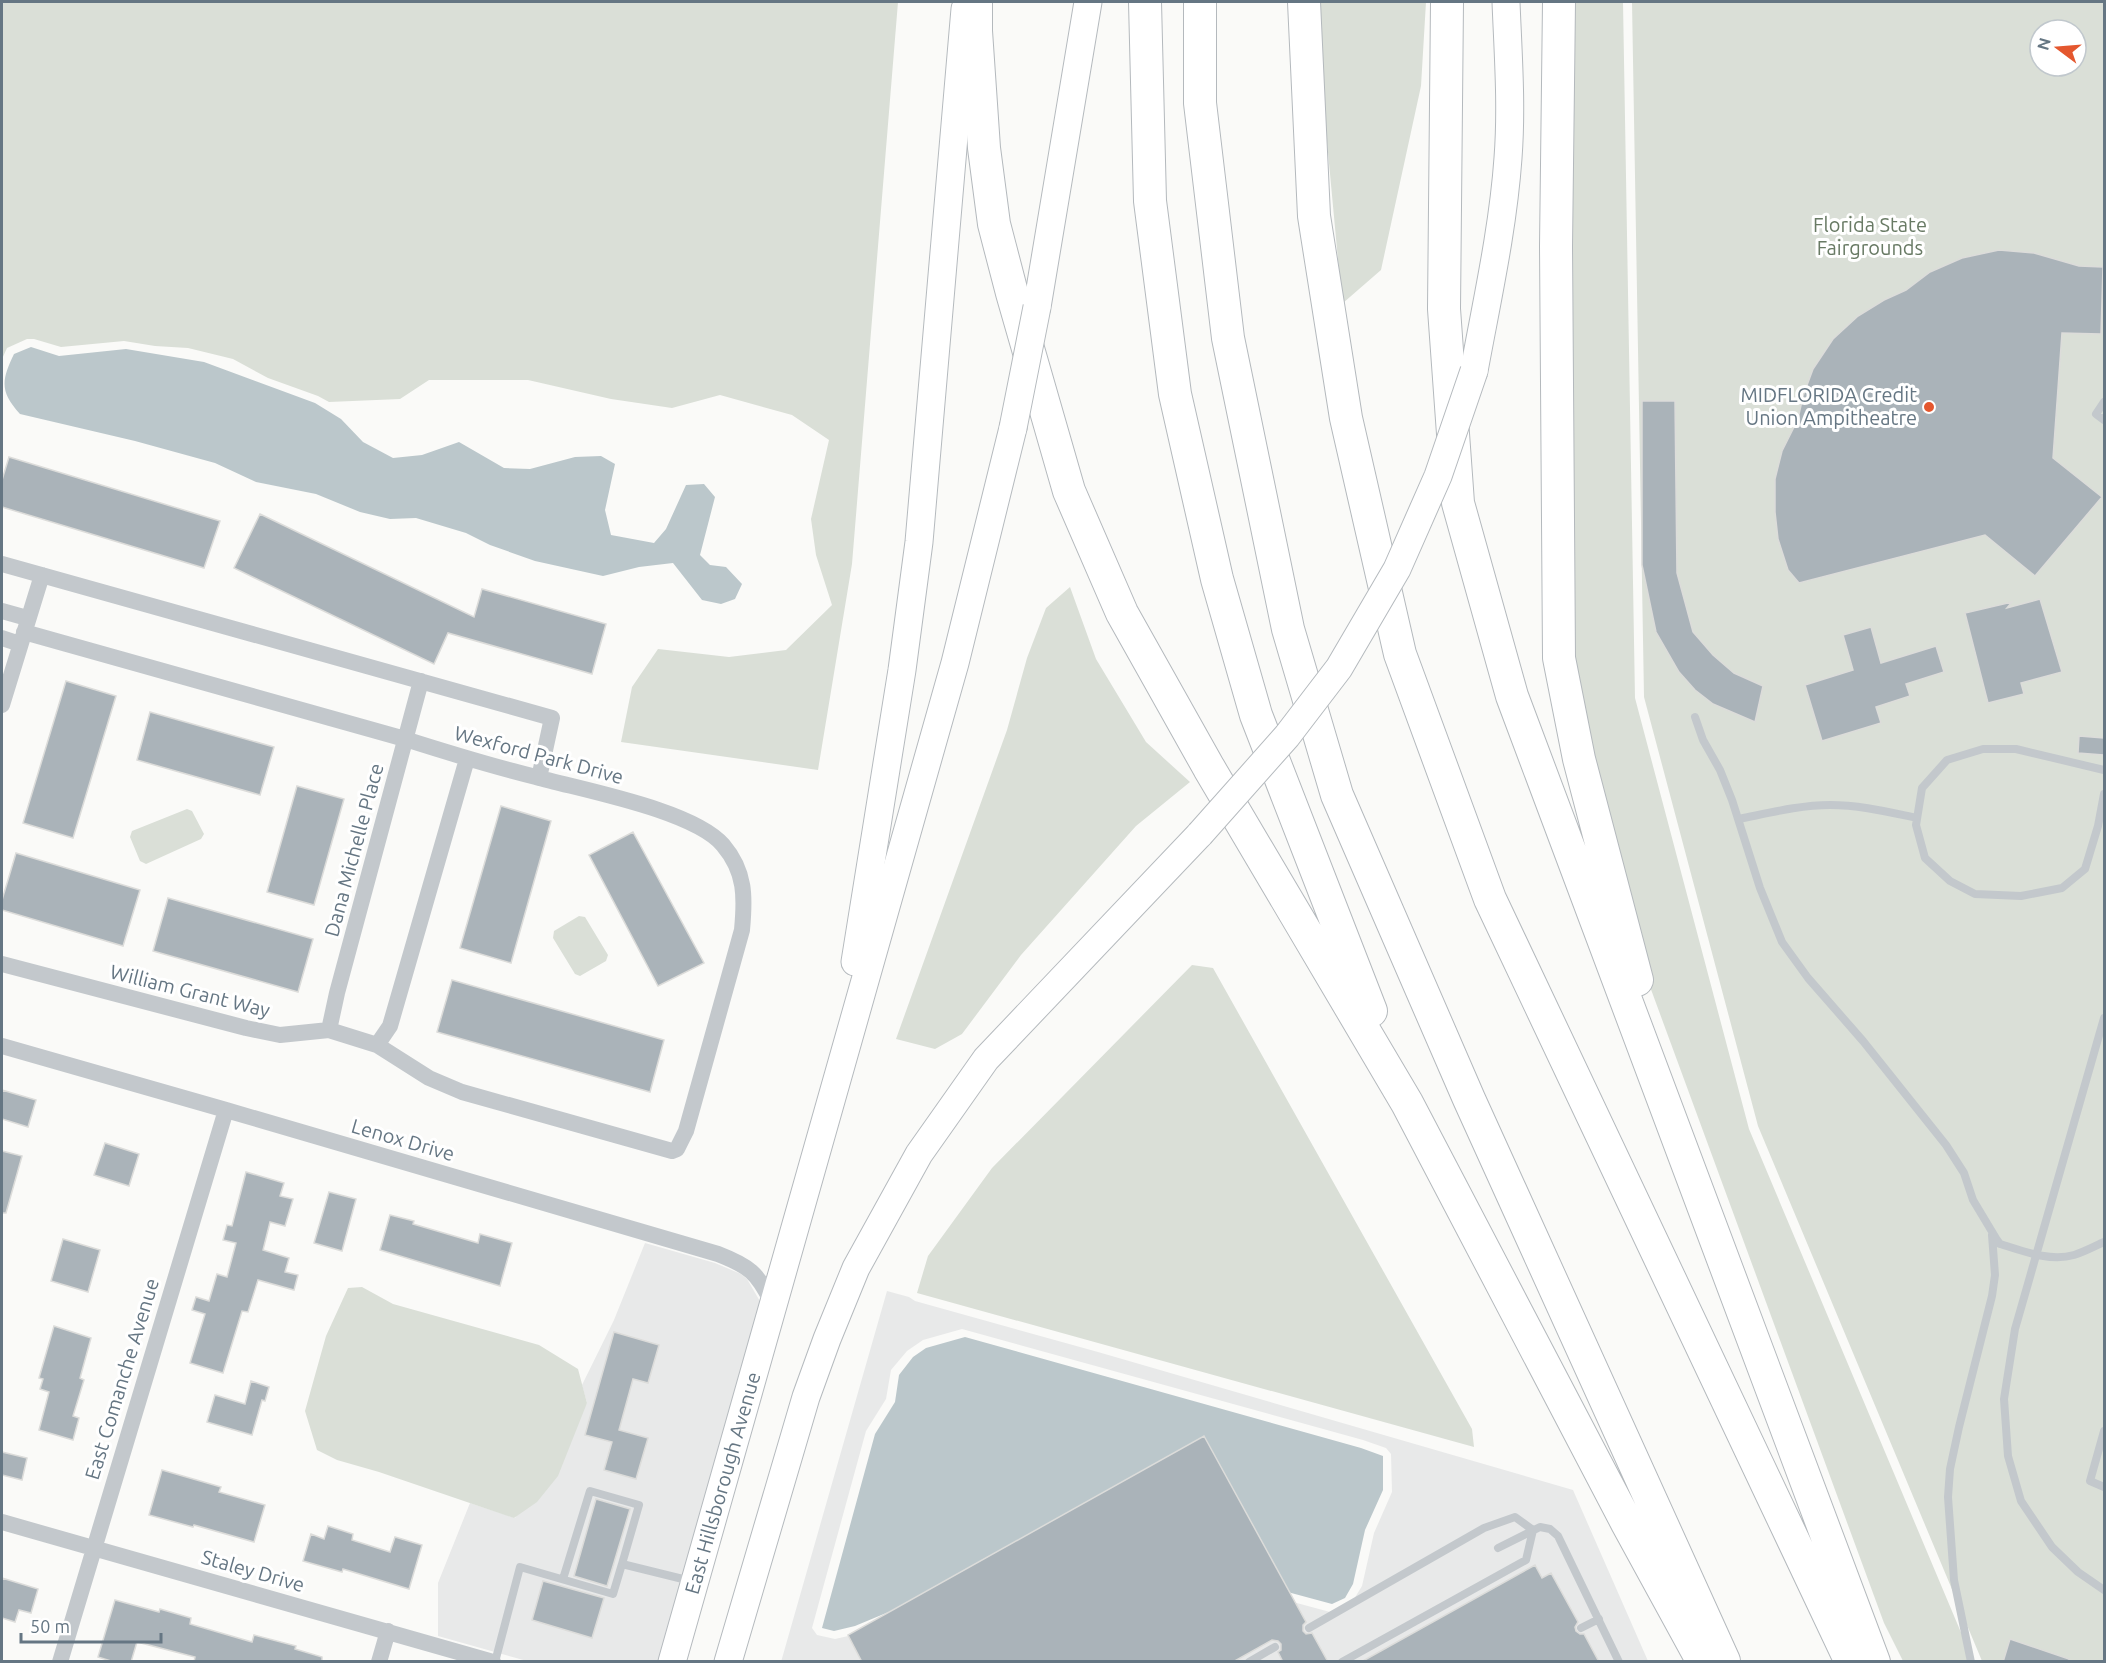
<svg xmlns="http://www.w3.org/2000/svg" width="2106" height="1663" font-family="Ubuntu,sans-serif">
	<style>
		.built { fill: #e8e9e9; fill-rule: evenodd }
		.green { fill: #dadfd7; fill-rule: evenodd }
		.water { fill: #bbc7cb }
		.building { fill: #aab3b9; stroke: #dcdcda; stroke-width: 1.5 }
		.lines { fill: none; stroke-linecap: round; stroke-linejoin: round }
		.primary-casing { stroke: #b5babe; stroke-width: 29 }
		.highway-casing { stroke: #b4b9bd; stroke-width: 34 }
		.lane { stroke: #c3c8cc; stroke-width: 8 }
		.street { stroke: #c3c8cc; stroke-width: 16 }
		.primary { stroke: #fff; stroke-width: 27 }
		.highway { stroke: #fff; stroke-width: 32 }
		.primary-bridge-casing { stroke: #b5babe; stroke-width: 29; stroke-linecap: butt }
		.primary-bridge { stroke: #fff; stroke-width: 27 }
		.poi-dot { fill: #e4572e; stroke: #fff; stroke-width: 2 }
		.labels { text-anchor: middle; stroke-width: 6; stroke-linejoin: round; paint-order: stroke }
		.park-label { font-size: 20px; fill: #687a64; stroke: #fff }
		.poi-label { font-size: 20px; fill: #657683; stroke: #fff; text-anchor: end }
		.street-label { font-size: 20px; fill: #657683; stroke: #fff }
	</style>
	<rect width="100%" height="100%" fill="#fafaf8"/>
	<path class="built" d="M645 1243 715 1263 741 1274 747 1279 761 1303 713 1476H710L711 1484 661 1661H527L438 1636V1583L470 1503 515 1518 587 1403 582 1385 614 1320Z
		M887 1291 909 1297 915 1301 1098 1352 1573 1490 1648 1661 781 1662ZM962 1329 1363 1440 1386 1448 1391 1454 1392 1492 1374 1533 1362 1586 1351 1604 1330 1612 1046 1535 857 1634 835 1639 817 1635 812 1628 866 1431 886 1399 891 1370 907 1351 923 1340Z"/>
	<path class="green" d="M2 2H898L852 564 818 770 621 742 632 687 658 649 729 657 786 650 832 605 816 555 811 519 829 440 792 415 720 395 672 408 611 399 528 380H429L400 399 329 402 318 396 268 378 233 359 188 348 155 346 124 341 61 347 34 339H27L7 348 2 359Z
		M1314 2H1426L1421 86 1381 270 1343 303 1340 281Z
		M1571 2H1623L1635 698 1749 1129 1973 1661H1903L1884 1623 1649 984 1570 658Z
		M1632 2H2104V1661H1982L1758 1126 1644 697ZM2040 30H2076V66H2040Z
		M1070 587 1096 659 1146 742 1190 782 1136 826 1021 955 962 1034 935 1049 896 1039 1007 730 1027 658 1046 608Z
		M187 809 192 811 204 834 201 839 146 864 140 861 130 837 132 831Z
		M579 916 585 917 608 955 606 961 580 976 575 974 553 938 554 931Z
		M1192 965 1213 968 1472 1429 1474 1447 917 1293 928 1256 992 1168Z
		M362 1287 393 1304 539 1345 578 1369 587 1403 558 1476 537 1502 514 1518 379 1472 337 1460 317 1450 305 1411 326 1336 348 1288Z"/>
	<path class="water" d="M31 347 59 356 126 349 204 362 315 403 341 419 363 442 393 458 422 455 459 442 504 468 530 469 575 457 601 456 615 464 605 510 611 535 654 543 666 529 686 485 704 484 715 497 700 555 710 565 726 567 742 584 735 599 721 604 702 600 673 563 639 567 603 576 535 561 490 545 466 533 416 518 390 519 360 512 316 494 256 482 215 463 135 441 20 414C0 392 1 381 14 354Z
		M965 1337 1361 1448 1383 1456V1490L1365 1530 1353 1584 1345 1598 1332 1604 1044 1526 891 1611 855 1626 834 1631 822 1628 875 1434 895 1402 899 1375 913 1357 926 1348Z"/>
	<path class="building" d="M1999 250 2034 253 2079 266 2103 267 2101 334 2062 333 2053 458 2102 497 2035 576 1985 535 1799 583 1788 570 1778 539 1775 512V479L1782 451 1798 419 1803 396 1813 369 1833 339 1858 316 1884 300 1906 290 1930 272 1962 258Z
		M1642 401H1675L1677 573 1693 632 1713 655 1734 673 1763 686 1755 722 1713 704 1695 690 1679 672 1656 632 1642 565Z
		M9 457 220 521 204 568 2 507V480Z
		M260 514 474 617 482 589 606 624 592 674 448 633 434 664 234 568Z
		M2040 599 2062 672 2021 683 2024 694 1988 703 1965 613 2012 602 2007 608Z
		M1871 627 1881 663 1936 646 1944 672 1906 684 1910 696 1876 707 1881 723 1822 741 1805 685 1853 670 1843 635Z
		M66 681 116 696 73 838 23 823Z
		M150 712 274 747 260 795 137 760Z
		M2079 736 2104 738V755L2078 753Z
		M297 786 344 799 314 905 267 892Z
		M501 806 551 821 511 963 460 948Z
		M633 832 704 963 658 986 589 855Z
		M16 853 140 890 123 946 2 910V900Z
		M168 898 313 939 298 992 153 951Z
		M452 980 664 1040 650 1092 437 1032Z
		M2 1090 36 1100 28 1127 2 1119Z
		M105 1143 139 1154 129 1186 94 1175Z
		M2 1151 22 1156 6 1213H2Z
		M246 1172 284 1183 280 1196 293 1199 285 1226 270 1222 263 1250 289 1258 285 1272 298 1275 294 1290 258 1280 248 1312 242 1311 223 1373 190 1363 205 1314 192 1310 196 1297 209 1301 217 1274 227 1277 236 1243 223 1240 227 1225 232 1226Z
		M329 1192 356 1199 342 1251 314 1243Z
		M390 1215 414 1221 413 1224 478 1243 480 1234 512 1243 500 1286 380 1250Z
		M63 1239 100 1250 88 1292 51 1281Z
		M54 1326 91 1338 80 1378 84 1380 73 1416 79 1418 73 1440 39 1430 49 1392 40 1389 43 1379 39 1378Z
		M614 1332 659 1345 648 1383 633 1379 619 1430 648 1438 636 1479 604 1470 612 1442 585 1435Z
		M251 1381 269 1387 265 1401 262 1400 252 1435 207 1422 215 1395 245 1404Z
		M1204 1436 1306 1622 1303 1625V1631L1306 1634 1312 1633 1328 1662H1283L1278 1652 1281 1650V1644L1278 1641 1272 1640 1233 1662H862L848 1635Z
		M2 1452 27 1458 22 1480 2 1475Z
		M162 1470 221 1487 219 1492 265 1505 254 1542 194 1525 193 1527 149 1515Z
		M596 1499 630 1509 607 1586 574 1576Z
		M328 1526 353 1534 352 1540 390 1552 395 1537 422 1545 409 1589 343 1569 342 1572 303 1561 311 1534 324 1539Z
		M1535 1565 1542 1578 1551 1573 1578 1622 1575 1627 1576 1631 1580 1634H1584L1599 1662H1361Z
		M2 1578 38 1589 31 1613 19 1610 15 1622 2 1618Z
		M543 1581 604 1598 592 1638 532 1620Z
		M115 1600 159 1612 160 1609 191 1618 190 1624 252 1642 254 1635 296 1646 295 1649 322 1657V1662H194L195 1657 137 1642 131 1662H114L98 1657Z
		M2010 1639 2069 1659V1662H2003Z"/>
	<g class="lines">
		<g class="primary-casing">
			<g id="primary">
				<path d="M1037 307 1088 2"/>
				<path d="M1474 371C1487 300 1503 229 1508 158 1512 106 1508 53 1506 2"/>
				<path d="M855 962 902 670 919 542 965 9"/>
				<path id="s1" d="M672 1662 955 663 1013 428"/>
				<path d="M728 1662 806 1397 827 1339 856 1268 919 1154 986 1059 1200 834"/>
			</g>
		</g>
		<g class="highway-casing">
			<path id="highway" d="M976 2V31L984 148 994 224 1012 293 1069 491 1122 613 1209 768 1407 1103 1627 1523 1703 1662
				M1145 2 1150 201 1175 394 1217 579 1256 715 1371 1011
				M1200 2V103L1228 338 1288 629 1337 795 1469 1099 1724 1661
				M1304 2 1314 216 1346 418 1400 654 1490 899 1851 1662
				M1447 2 1444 309 1458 503 1512 696 1874 1662
				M1559 2 1556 246 1559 658 1579 759 1637 980"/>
		</g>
		<path class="lane" d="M2104 402 2096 414 2104 420
			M1695 717 1703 740 1720 770 1732 800 1760 888 1782 942 1808 978 1863 1041 1946 1145 1964 1173 1973 1200 1997 1240 2000 1244C2023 1251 2050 1262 2074 1255 2084 1252 2095 1246 2104 1242
			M2104 770 2016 749H1983L1947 760 1922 788 1916 825 1925 858 1950 881 1975 894 2021 896 2062 888 2085 869 2098 826 2104 794
			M1739 819C1769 813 1800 805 1830 805 1860 805 1888 812 1917 818
			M2104 1018 2015 1329 2004 1399 2008 1456 2021 1501 2052 1547 2078 1572 2104 1590
			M2104 1431 2090 1481 2104 1487
			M1498 1548 1540 1527 1550 1529 1558 1536 1619 1662
			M563 1579 590 1491 639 1505 622 1564
			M1309 1628 1484 1528 1515 1517 1533 1530 1526 1560 1342 1662
			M1581 1628 1599 1619
			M495 1662 520 1567 613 1594 622 1564 691 1581
			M1249 1662 1275 1647
			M1971 1662 1954 1580 1948 1497 1950 1469 1959 1427 1992 1296 1995 1275 1992 1235"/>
		<path class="street" d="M2 564 552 718 539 778
			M2 611 27 618
			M2 638 20 644
			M2 705 42 575
			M2 964 246 1028 280 1035 329 1030 377 1045 429 1078 462 1092 672 1151 677 1149 686 1131 742 930C745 898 746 872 723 845 693 810 582 790 536 777 492 766 449 753 405 739L24 632
			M329 1030 337 993 421 681
			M377 1045 390 1026 467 759
			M2 1046 226 1110 718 1254C749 1266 758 1273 772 1303
			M2 1522 493 1662
			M60 1662 226 1110
			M379 1662 388 1631"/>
		<use href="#primary" class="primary"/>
		<use href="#highway" class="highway"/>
		<g class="primary-bridge-casing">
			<path id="primary-bridge" d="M1013 428 1037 307
				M1200 834 1287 736 1339 668 1397 569 1438 476 1474 371"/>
		</g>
		<use href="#primary-bridge" class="primary-bridge"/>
	</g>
	<circle class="poi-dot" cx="1929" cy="407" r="6"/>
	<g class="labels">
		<g class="park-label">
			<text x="1870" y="232">Florida State<tspan x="1870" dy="23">Fairgrounds</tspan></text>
		</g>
		<g class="poi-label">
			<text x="1917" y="402">MIDFLORIDA Credit<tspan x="1917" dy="23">Union Ampitheatre</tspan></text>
		</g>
		<g class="street-label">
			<text transform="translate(539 755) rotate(15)" y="7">Wexford Park Drive</text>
			<text transform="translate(354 850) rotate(-75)" y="7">Dana Michelle Place</text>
			<text transform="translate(190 991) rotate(14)" y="7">William Grant Way</text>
			<text transform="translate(403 1140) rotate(16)" y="7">Lenox Drive</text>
			<text transform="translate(122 1379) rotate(-73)" y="7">East Comanche Avenue</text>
			<text dy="7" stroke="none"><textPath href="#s1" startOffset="186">East Hillsborough Avenue</textPath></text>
			<text transform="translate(253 1571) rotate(16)" y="7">Staley Drive</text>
		</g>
	</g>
	<rect width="2106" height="1663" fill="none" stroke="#657683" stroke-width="6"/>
	<g transform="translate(2058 48) rotate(286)"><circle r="28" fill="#ffffff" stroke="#c1c8cd" stroke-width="1.5"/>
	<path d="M0-4.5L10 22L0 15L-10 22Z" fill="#e4572e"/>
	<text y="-9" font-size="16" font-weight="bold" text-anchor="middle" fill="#657683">N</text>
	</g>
	<path d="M21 1633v9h140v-9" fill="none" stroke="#657683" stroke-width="3"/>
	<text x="30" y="1633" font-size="18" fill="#657683" stroke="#ffffff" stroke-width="4.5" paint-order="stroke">50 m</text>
</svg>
